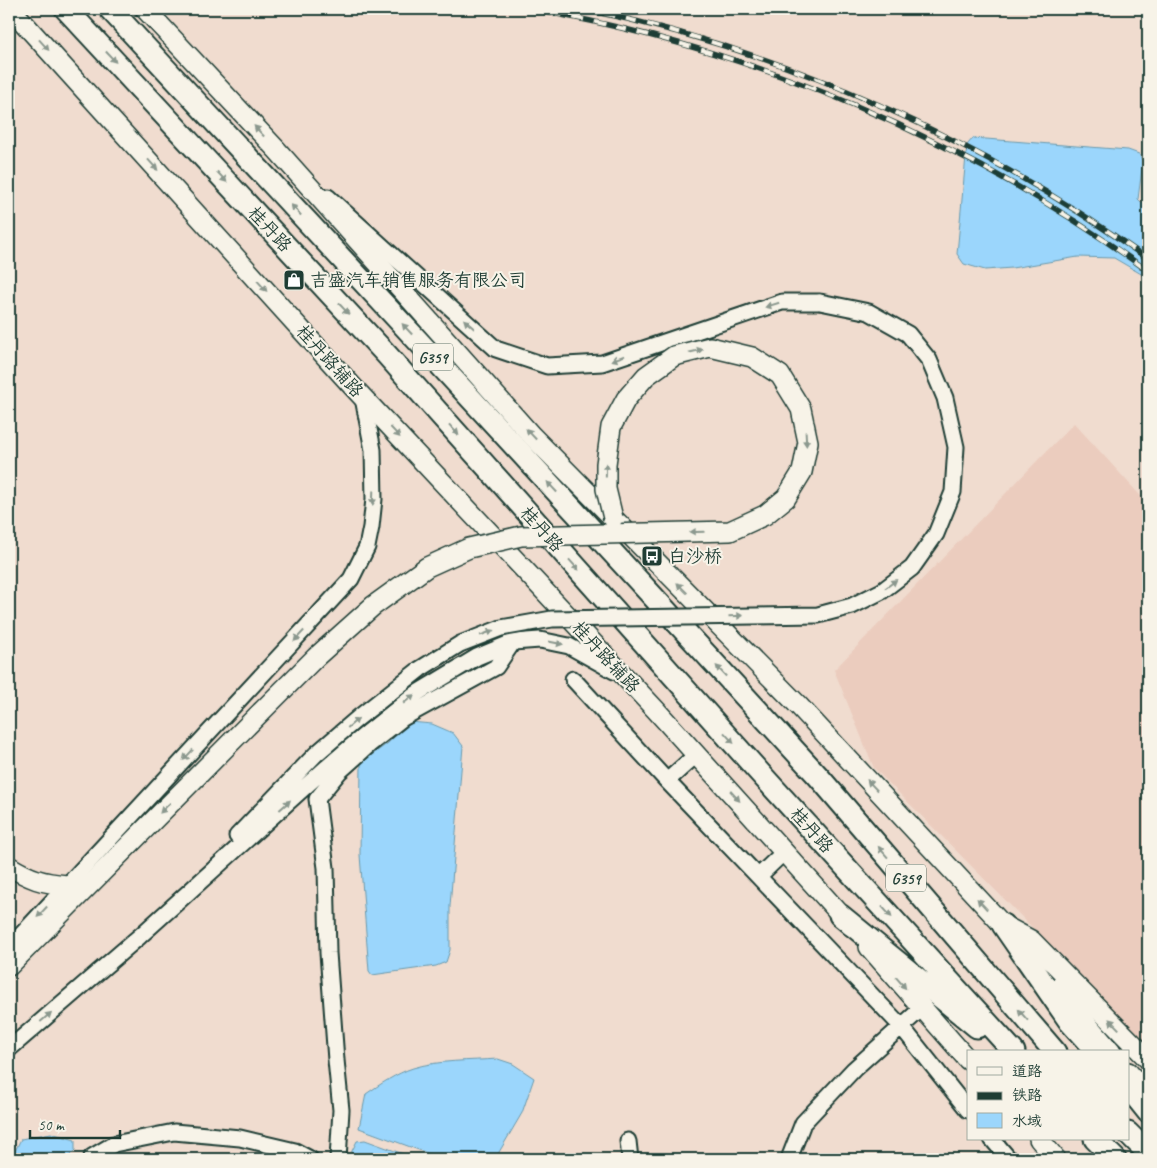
<svg xmlns="http://www.w3.org/2000/svg" width="1157" height="1168" font-family="Caveat,'LXGW WenKai TC',sans-serif">
	<style>
		.built { fill: #ebccbe }
		.water { fill: #9bd6fc; stroke: #6999ac }
		.lines { fill: none; stroke-linecap: round; stroke-linejoin: round }
		.minor-casing { stroke: #1f3d34; stroke-width: 19 }
		.major-casing { stroke: #1f3d34; stroke-width: 22 }
		.highway-casing { stroke: #1f3d34; stroke-width: 25 }
		.minor { stroke: #f7f3e8; stroke-width: 15 }
		.major { stroke: #f7f3e8; stroke-width: 19 }
		.highway { stroke: #f7f3e8; stroke-width: 21 }
		.rail-casing { stroke: #1f3d34; stroke-width: 5.5 }
		.rail { stroke: #f7f3e8; stroke-width: 4; stroke-dasharray: 11; stroke-linecap: butt }
		.minor-bridge-casing { stroke: #1f3d34; stroke-width: 19; stroke-linecap: butt }
		.major-bridge-casing { stroke: #1f3d34; stroke-width: 22; stroke-linecap: butt }
		.minor-bridge { stroke: #f7f3e8; stroke-width: 15 }
		.major-bridge { stroke: #f7f3e8; stroke-width: 19 }
		.oneway { fill: #8b988e }
		.labels { text-anchor: middle; stroke-width: 4; stroke-linejoin: round; paint-order: stroke }
		.shield { fill: #f7f3e8; stroke: #60746a; stroke-width: 1 }
		.shield-label { font-size: 16px; font-weight: bold; fill: #1f3d34 }
		.street-label { font-size: 18px; fill: #1f3d34; stroke: #f7f3e8 }
		.poi-label { font-size: 18px; fill: #1f3d34; stroke: #f7f3e8; text-anchor: start }
	</style>
	<rect width="100%" height="100%" fill="#f0dccf"/>
	<filter id="ink" filterUnits="userSpaceOnUse"><feTurbulence type="fractalNoise" baseFrequency=".02" numOctaves="2"/><feDisplacementMap in="SourceGraphic" scale="10" xChannelSelector="R" yChannelSelector="G"/><feConvolveMatrix kernelMatrix="1 2 1 2 8 2 1 2 1" color-interpolation-filters="sRGB"/></filter>
	<g filter="url(#ink)">
		<path class="built" d="M1074 423 1148 504V1044L874 768 834 670Z"/>
		<path class="water" d="M973 138 1128 150 1139 154 1143 161 1138 199 1142 203H1148V278L1114 258 1078 257 1012 268 985 270 964 264 957 254 967 145Z
			M410 722 432 724 453 733 463 746 450 906V950L446 962 436 966 372 975 369 971 360 855 361 763 388 743Z
			M498 1059 513 1064 534 1078 522 1113 495 1159H443L359 1128 366 1094C379 1085 397 1073 413 1068 439 1060 470 1061 498 1059Z
			M51 1133 75 1140V1150L66 1159H11L21 1139Z
			M365 1140 417 1159H352L351 1153 357 1141Z"/>
		<g class="lines">
			<g class="minor-casing">
				<path id="minor" d="M328 197 496 349 547 366 602 363 782 302H820
					M573 679 667 781 901 1026 968 1110
					M667 781 697 754
					M237 836 316 754
					M759 876 785 851
					M9 948 351 579 367 547 371 527 374 499 373 450 363 398
					M9 1049 140 936 347 749 414 695 477 657 513 642 540 640 569 646 614 671
					M992 1139 1009 1159
					M628 1141 630 1159
					M92 1159V1157L114 1144 174 1132 240 1138 295 1151 310 1159
					M338 1159 341 1110 336 1060 328 953 326 868 317 799 339 772 369 745 403 718 496 667 513 642
					M789 1159 803 1123 854 1069 922 1008"/>
			</g>
			<g class="major-casing">
				<path id="major" d="M11 9 354 388 655 709 851 926
					M145 9 276 149 532 436 798 705 1003 925 1031 940 1148 1059
					M9 866C30 879 42 883 67 885
					M869 947 968 1060
					M9 966 261 712
					M1056 988 1111 1052
					M1128 1072 1148 1095
					M1039 1139 1056 1159"/>
			</g>
			<g class="highway-casing">
				<path id="highway" d="M66 9 387 355 760 773 1014 1052
					M110 9 419 342 818 776 1055 1052
					M840 915 977 1027
					M1003 925 1070 1022 1097 1052
					M1128 1087 1148 1112
					M1128 1133 1148 1153
					M1095 1139 1115 1159"/>
			</g>
			<use href="#minor" class="minor"/>
			<use href="#major" class="major"/>
			<use href="#highway" class="highway"/>
			<g class="rail-casing">
				<path id="rail" d="M530 9C752 48 967 139 1148 271
					M583 9C786 51 980 139 1148 259"/>
			</g>
			<use href="#rail" class="rail"/>
			<g class="minor-bridge-casing">
				<path id="minor-bridge" d="M316 754 358 718 420 669 460 644 501 628 552 619 818 615 852 606 882 591 912 568 936 534 953 492 956 447 945 398 929 360 908 334 869 312 820 302"/>
			</g>
			<g class="major-bridge-casing">
				<path id="major-bridge" d="M261 712 316 657 373 606 427 567 469 548 521 536 730 531 765 515 786 498 802 472 808 442 801 409 780 375 752 357 710 347 674 356 646 376 626 399 611 427 606 464V489L613 518"/>
			</g>
			<use href="#minor-bridge" class="minor-bridge"/>
			<use href="#major-bridge" class="major-bridge"/>
		</g>
		<defs><path id="oneway-solid" d="M-6-.8H1V-3.2L6.5 0L1 3.2V.8H-6Z" transform="scale(1.25)"/></defs>
		<g class="oneway">
			<use href="#oneway-solid" transform="translate(44 45) rotate(48)"/>
			<use href="#oneway-solid" transform="translate(111 57) rotate(47)"/>
			<use href="#oneway-solid" transform="translate(259 131) rotate(-133)"/>
			<use href="#oneway-solid" transform="translate(153 165) rotate(48)"/>
			<use href="#oneway-solid" transform="translate(222 177) rotate(47)"/>
			<use href="#oneway-solid" transform="translate(296 210) rotate(-133)"/>
			<use href="#oneway-solid" transform="translate(262 286) rotate(48)"/>
			<use href="#oneway-solid" transform="translate(772 305) rotate(163)"/>
			<use href="#oneway-solid" transform="translate(344 309) rotate(47)"/>
			<use href="#oneway-solid" transform="translate(469 324) rotate(-138)"/>
			<use href="#oneway-solid" transform="translate(407 329) rotate(-133)"/>
			<use href="#oneway-solid" transform="translate(696 351) rotate(-13)"/>
			<use href="#oneway-solid" transform="translate(618 358) rotate(161)"/>
			<use href="#oneway-solid" transform="translate(454 430) rotate(48)"/>
			<use href="#oneway-solid" transform="translate(395 432) rotate(47)"/>
			<use href="#oneway-solid" transform="translate(531 434) rotate(-133)"/>
			<use href="#oneway-solid" transform="translate(806 439) rotate(87)"/>
			<use href="#oneway-solid" transform="translate(606 470) rotate(-89)"/>
			<use href="#oneway-solid" transform="translate(552 487) rotate(-133)"/>
			<use href="#oneway-solid" transform="translate(373 498) rotate(92)"/>
			<use href="#oneway-solid" transform="translate(697 532) rotate(178)"/>
			<use href="#oneway-solid" transform="translate(574 565) rotate(48)"/>
			<use href="#oneway-solid" transform="translate(891 584) rotate(-37)"/>
			<use href="#oneway-solid" transform="translate(682 588) rotate(-135)"/>
			<use href="#oneway-solid" transform="translate(736 616) rotate(-1)"/>
			<use href="#oneway-solid" transform="translate(487 633) rotate(-21)"/>
			<use href="#oneway-solid" transform="translate(299 636) rotate(133)"/>
			<use href="#oneway-solid" transform="translate(556 643) rotate(11)"/>
			<use href="#oneway-solid" transform="translate(721 671) rotate(-133)"/>
			<use href="#oneway-solid" transform="translate(409 699) rotate(-38)"/>
			<use href="#oneway-solid" transform="translate(353 723) rotate(-41)"/>
			<use href="#oneway-solid" transform="translate(729 738) rotate(48)"/>
			<use href="#oneway-solid" transform="translate(188 755) rotate(133)"/>
			<use href="#oneway-solid" transform="translate(872 785) rotate(-133)"/>
			<use href="#oneway-solid" transform="translate(735 796) rotate(48)"/>
			<use href="#oneway-solid" transform="translate(285 805) rotate(-42)"/>
			<use href="#oneway-solid" transform="translate(165 808) rotate(135)"/>
			<use href="#oneway-solid" transform="translate(883 852) rotate(-131)"/>
			<use href="#oneway-solid" transform="translate(982 904) rotate(-133)"/>
			<use href="#oneway-solid" transform="translate(42 912) rotate(133)"/>
			<use href="#oneway-solid" transform="translate(887 912) rotate(48)"/>
			<use href="#oneway-solid" transform="translate(901 983) rotate(49)"/>
			<use href="#oneway-solid" transform="translate(1023 1015) rotate(-131)"/>
			<use href="#oneway-solid" transform="translate(46 1017) rotate(-41)"/>
			<use href="#oneway-solid" transform="translate(1114 1024) rotate(-134)"/>
		</g>
	</g>
	<defs>
		<g id="shop-square" transform="scale(1.125)"><rect x="-9" y="-9" width="18" height="18" rx="4" fill="#1f3d34" stroke="#f7f3e8"/><path d="M-5-2.5h2.3a2.7 3.5 0 0 1 5.4 0H5L5.5 6h-11ZM-1.5-2.5h3a1.5 2.3 0 0 0-3 0Z" fill="#fff"/></g>
		<g id="bus-square" transform="scale(1.125)"><rect x="-9" y="-9" width="18" height="18" rx="4" fill="#1f3d34" stroke="#f7f3e8"/><path d="M-5-6H5V4H4V6H2V4H-2V6H-4V4H-5ZM-3.5-4V0h7V-4ZM-3.5 1.2v1.5H-2V1.2ZM2 1.2v1.5H3.5V1.2Z" fill="#fff"/></g>
	</defs>
	<g fill-rule="evenodd">
		<use href="#shop-square" x="294" y="280"/>
		<use href="#bus-square" x="652" y="556"/>
	</g>
	<g class="labels">
		<g class="shield">
			<rect x="413" y="343.5" width="40" height="27" rx="4"/>
			<rect x="886" y="864.5" width="40" height="27" rx="4"/>
		</g>
		<g class="shield-label">
			<text x="433" y="363">G359</text>
			<text x="906" y="884">G359</text>
		</g>
		<g class="street-label">
			<text transform="translate(270 229) rotate(47)" y="6">桂丹路</text>
			<text transform="translate(330 361) rotate(48)" y="6">桂丹路辅路</text>
			<text transform="translate(542 529) rotate(48)" y="6">桂丹路</text>
			<text transform="translate(606 657) rotate(47)" y="6">桂丹路辅路</text>
			<text transform="translate(812 830) rotate(48)" y="6">桂丹路</text>
		</g>
		<g class="poi-label">
			<text x="310" y="286">吉盛汽车销售服务有限公司</text>
			<text x="668" y="562">白沙桥</text>
		</g>
	</g>
	<rect width="1157" height="1168" fill="none" stroke="#f7f3e8" stroke-width="30"/>
	<rect x="15" y="15" width="1127" height="1138" fill="none" stroke="#1f3d34" stroke-width="2" filter="url(#ink)"/>
	<rect x="967" y="1050" width="162" height="90" fill="#f7f3e8" stroke="#a1aaa0"/>
	<rect x="977" y="1067" width="25" height="8" fill="#f7f3e8" stroke="#a1aaa0"/>
	<text x="1012" y="1076" font-size="15" fill="#1f3d34">道路</text>
	<rect x="977" y="1092" width="25" height="8" fill="#1f3d34" stroke="#a1aaa0"/>
	<text x="1012" y="1100" font-size="15" fill="#1f3d34">铁路</text>
	<rect x="977" y="1113" width="25" height="15" fill="#9bd6fc" stroke="#a1aaa0"/>
	<text x="1012" y="1126" font-size="15" fill="#1f3d34">水域</text>
	<path d="M30 1130v8h90v-8" fill="none" stroke="#1f3d34" stroke-width="2.5"/>
	<text x="38" y="1130" font-size="15" fill="#1f3d34" stroke="#f7f3e8" stroke-width="4" paint-order="stroke">50 m</text>
</svg>
